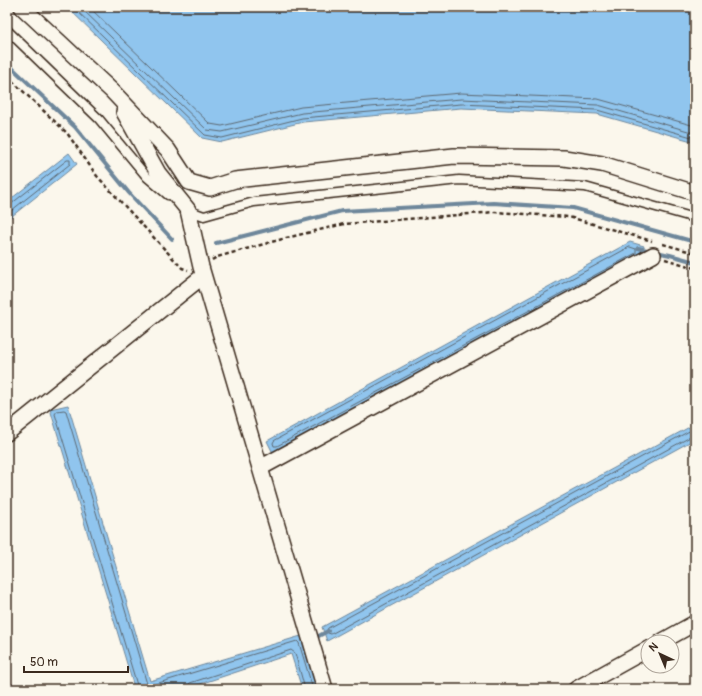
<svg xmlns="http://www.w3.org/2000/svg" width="702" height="696" font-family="Pangolin,sans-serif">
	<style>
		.water { fill: #90c5ee; stroke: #6e879b }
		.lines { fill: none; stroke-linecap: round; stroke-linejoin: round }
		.shore { stroke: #5d6871; stroke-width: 1 }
		.stream { stroke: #6e879b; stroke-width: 4 }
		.service-casing { stroke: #3b2a1e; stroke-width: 11 }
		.minor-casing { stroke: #3b2a1e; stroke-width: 18 }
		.path { stroke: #3b2a1e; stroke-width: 2.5; stroke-dasharray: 4 3; stroke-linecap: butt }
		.service { stroke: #fbf7ec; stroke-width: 8 }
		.minor { stroke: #fbf7ec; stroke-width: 15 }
	</style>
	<rect width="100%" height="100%" fill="#fbf7ec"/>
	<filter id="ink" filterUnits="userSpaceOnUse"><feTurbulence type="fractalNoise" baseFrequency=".025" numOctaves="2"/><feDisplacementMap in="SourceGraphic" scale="8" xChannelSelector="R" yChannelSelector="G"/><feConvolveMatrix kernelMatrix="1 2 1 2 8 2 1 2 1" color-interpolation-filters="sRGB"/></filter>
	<g filter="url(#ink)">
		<path class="water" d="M67 7H695V142L597 114 461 108 303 122 222 142 202 138Z
			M69 153 77 164 7 220V202Z
			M630 242 644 246 639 256 273 453 267 441Z
			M68 405 150 681 301 636 317 689H302L291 654 185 689H130L134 687 50 409Z
			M695 424V439L327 641 322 627Z"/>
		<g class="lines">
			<path class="shore" d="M73 7 205 135 222 138 302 118 461 104 597 110 695 138
				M80 7 207 130 222 132 302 113 461 99 598 105 695 133
				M89 7 210 124 222 126 301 107 461 93 598 99 695 126
				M7 205 11 204 67 160H70V164L7 214
				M630 247 636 249V253L277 446H274L273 443 274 441Z
				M695 428 328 628 327 630 328 633 331 634 692 436H695
				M137 689V685L55 414 57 411 64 410 66 411 147 684 152 685 297 641 299 643 313 689
				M187 689V686L190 683 291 650 295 653 305 689"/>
			<path class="stream" d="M7 63 75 127 129 193 172 239
				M216 243 342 211 493 203 573 208 695 242
				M638 248 670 255 695 262
				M313 639 328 631"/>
			<g class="service-casing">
				<path id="service" d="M7 30 99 119 147 177 168 195
					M187 210 204 216 254 202 459 180 585 187 695 218"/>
			</g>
			<g class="minor-casing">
				<path id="minor" d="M22 7 113 92 168 150 189 182 210 188 235 180 454 156 564 158 602 164 695 193
					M124 112 158 173 188 210 201 267 325 689
					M7 433 203 276
					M260 468 653 255
					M661 642 695 623
					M576 689 648 649"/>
			</g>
			<path class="path" d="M7 76 67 133 97 176 182 268 188 270
				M663 244 695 253
				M665 259 695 268
				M212 260 217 257 286 238 344 224 495 212 569 217 652 241"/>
			<use href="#service" class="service"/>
			<use href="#minor" class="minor"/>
		</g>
	</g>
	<rect width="702" height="696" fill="none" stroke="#fbf7ec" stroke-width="24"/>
	<rect x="12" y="12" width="678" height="672" fill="none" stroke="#3b2a1e" stroke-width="1.5" filter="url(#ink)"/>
	<g transform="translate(660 654) rotate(316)"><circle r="19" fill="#fbf7ec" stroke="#aea59a"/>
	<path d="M0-3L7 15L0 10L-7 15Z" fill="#3b2a1e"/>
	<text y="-6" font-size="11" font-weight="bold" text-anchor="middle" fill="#3b2a1e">N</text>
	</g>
	<path d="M24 666v6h104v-6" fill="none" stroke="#3b2a1e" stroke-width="2"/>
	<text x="30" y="666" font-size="12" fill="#3b2a1e" stroke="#fbf7ec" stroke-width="3" paint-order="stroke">50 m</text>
</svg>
